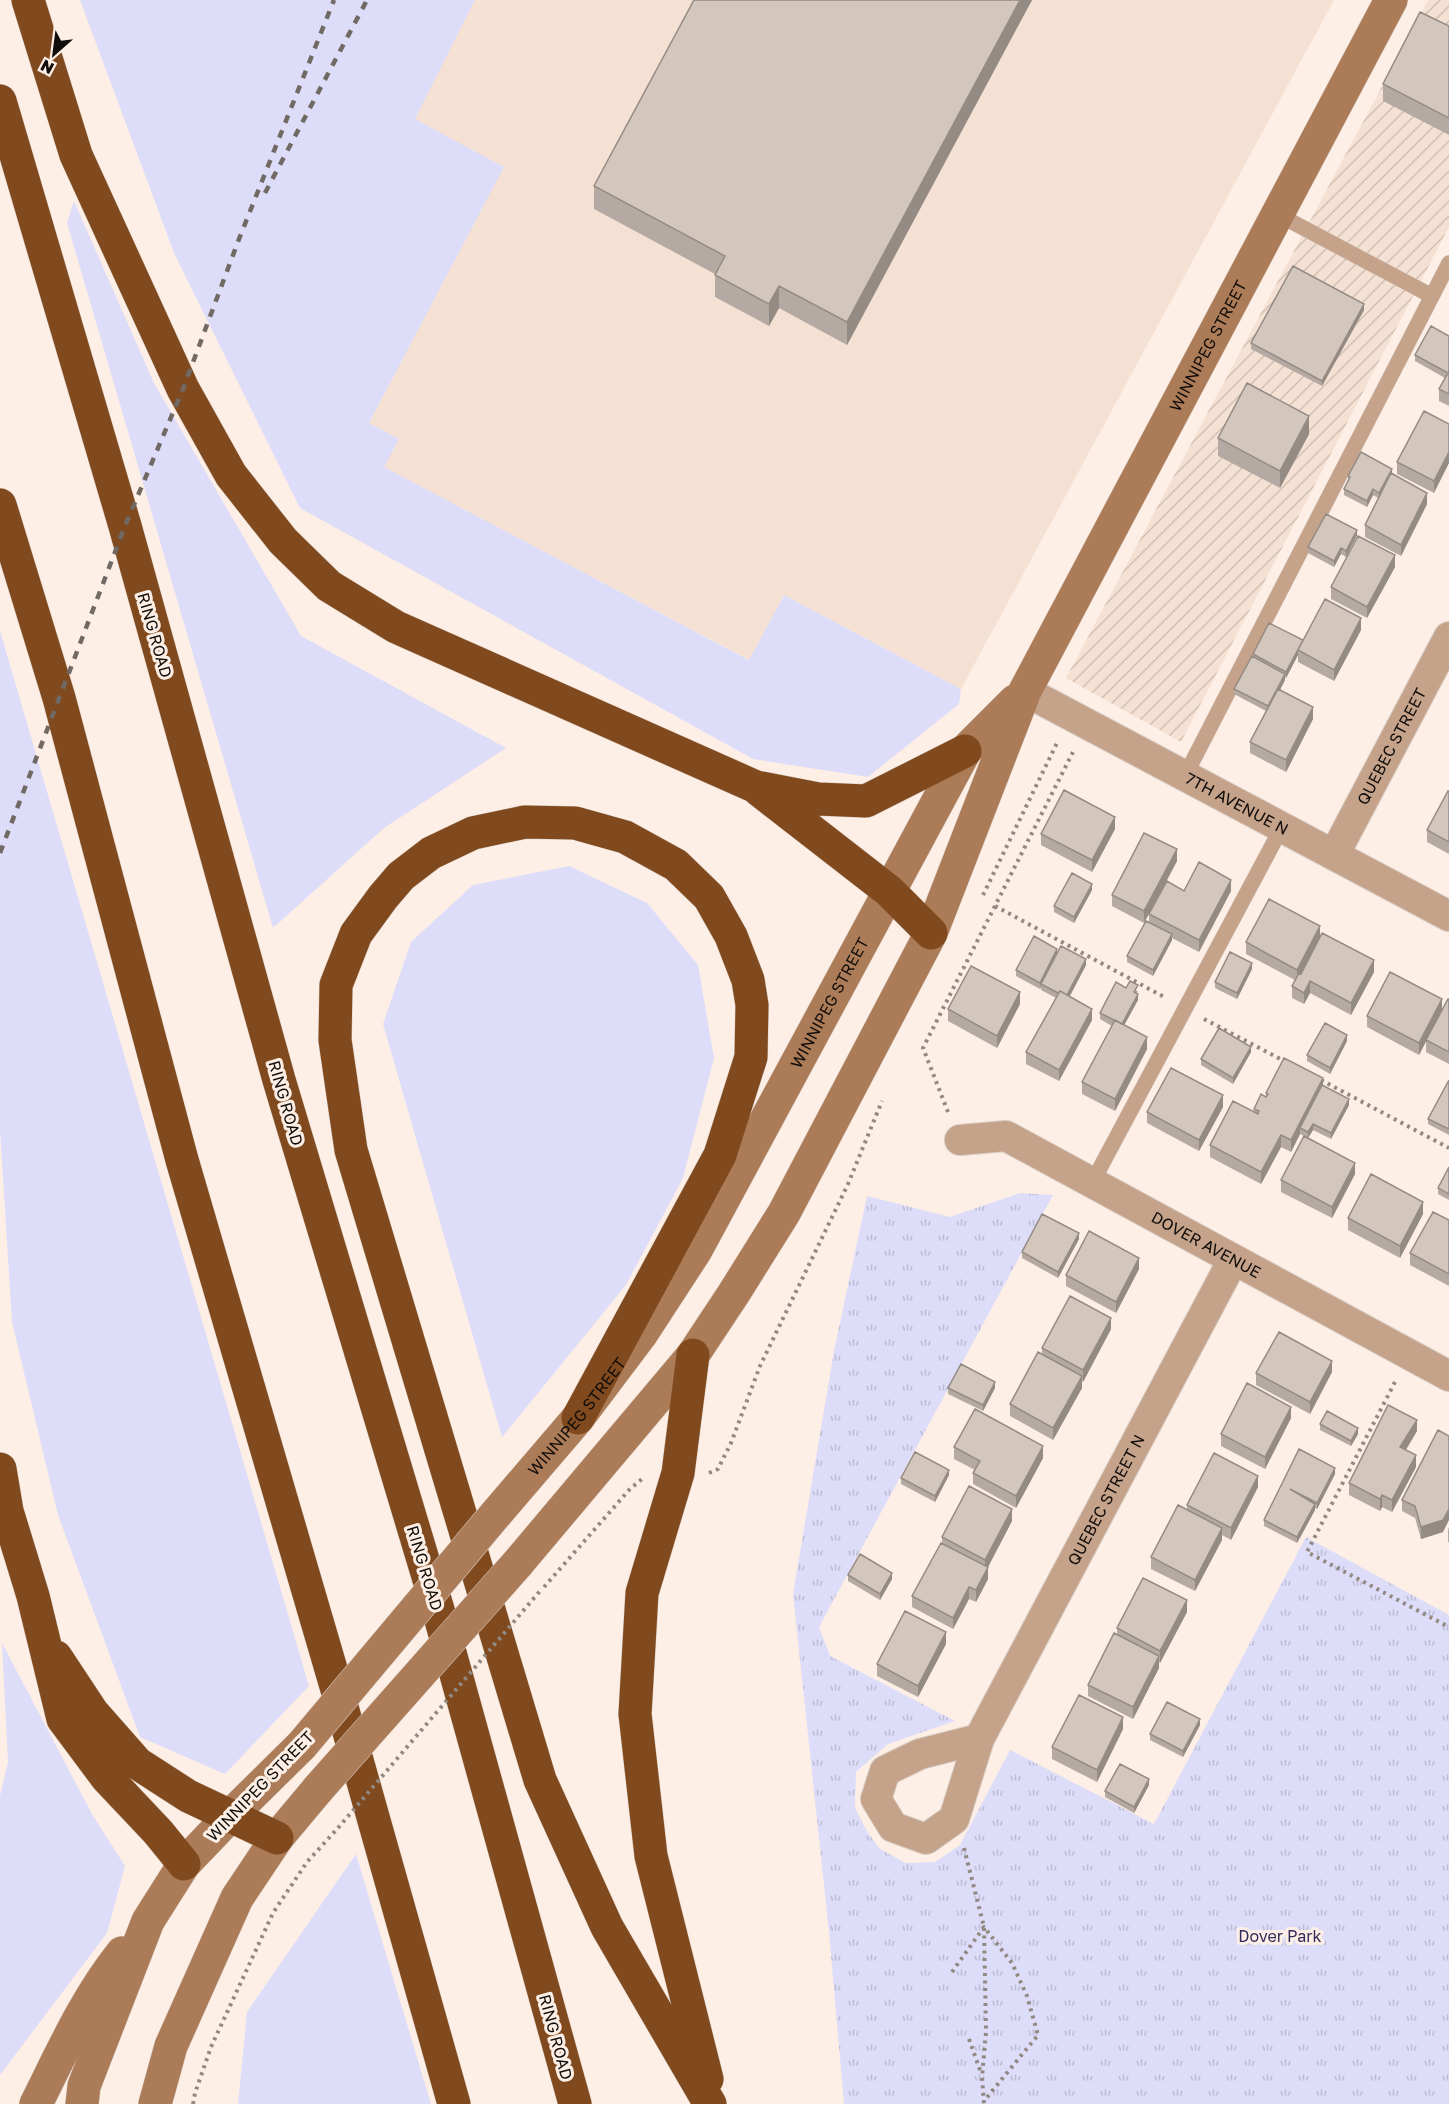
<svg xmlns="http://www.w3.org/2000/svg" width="1449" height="2104" font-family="'Golos Text',sans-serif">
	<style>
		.built { fill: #f5e1d3 }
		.industrial { fill: url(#industrial-furrows) }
		.grass { fill: #deddf9 }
		.park { fill: url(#park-tufts) }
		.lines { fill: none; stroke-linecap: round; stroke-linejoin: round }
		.lane-casing { stroke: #d7cbc2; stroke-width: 16 }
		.street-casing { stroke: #d7cbc2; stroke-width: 32 }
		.secondary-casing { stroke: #d7cbc2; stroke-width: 34 }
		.highway-casing { stroke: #d7cbc2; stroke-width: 34 }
		.path { stroke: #928982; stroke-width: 4; stroke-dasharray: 3 4.5; stroke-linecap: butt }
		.lane { stroke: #c5a28a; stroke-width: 15 }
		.street { stroke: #c5a28a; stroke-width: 30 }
		.secondary { stroke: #ac7b57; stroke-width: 33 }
		.highway { stroke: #804a1e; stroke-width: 33 }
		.rail { stroke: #716964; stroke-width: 4.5; stroke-dasharray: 8 8; stroke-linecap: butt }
		.secondary-bridge-casing { stroke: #d7cbc2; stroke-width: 34; stroke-linecap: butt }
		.path-bridge { stroke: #928982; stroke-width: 4; stroke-dasharray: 3 4.5; stroke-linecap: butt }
		.secondary-bridge { stroke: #ac7b57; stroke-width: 33 }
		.wall { fill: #b5aaa3 }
		.shaded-wall { fill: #948b84 }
		.building { fill: #d3c6bd; stroke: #948b84; stroke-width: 1.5 }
		.labels { text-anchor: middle; stroke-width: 6; stroke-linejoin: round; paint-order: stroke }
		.street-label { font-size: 16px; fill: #110d0a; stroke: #fdefe5 }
		.park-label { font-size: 16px; fill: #332a5d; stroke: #fdefe5 }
	</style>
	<defs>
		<pattern id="industrial-furrows" width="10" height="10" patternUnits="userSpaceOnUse" patternTransform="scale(1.5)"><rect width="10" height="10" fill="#f5e1d3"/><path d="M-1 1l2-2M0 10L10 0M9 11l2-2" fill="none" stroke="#d1c0b4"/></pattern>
		<pattern id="park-tufts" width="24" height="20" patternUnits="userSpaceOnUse" patternTransform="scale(1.5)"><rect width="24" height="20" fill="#deddf9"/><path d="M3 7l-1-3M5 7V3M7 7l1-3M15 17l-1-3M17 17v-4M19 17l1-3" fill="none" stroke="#bdbcd4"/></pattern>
	</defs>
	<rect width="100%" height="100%" fill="#fdefe5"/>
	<path class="built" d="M475 0H1334L961 689 784 595 750 660 383 467 369 423 503 167 414 119Z"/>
	<path class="industrial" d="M1428 0H1449V227L1181 742 1066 678Z"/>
	<path class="grass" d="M80 0H475L415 119 504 167 369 423 399 439 384 467 749 660 784 595 961 689 959 704 868 777 753 759 300 508 174 253Z
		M74 201 154 383 301 636 506 748 384 828 273 928 67 223Z
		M0 631 309 1686 225 1774 140 1737 58 1515 12 1322 0 1130Z
		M569 866 647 903 698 965 714 1058 683 1178 626 1285 502 1437 383 1024 411 942 473 885Z
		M2 1643 92 1814 125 1866 107 1933 0 2075V1796L8 1762Z
		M356 1854 431 2104H238L247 2012Z"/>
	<path class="park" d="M1020 1193 1053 1195 819 1627 830 1656 955 1721 888 1744 856 1772 855 1808 868 1833 880 1849 906 1863 935 1862 960 1845 1010 1750 1154 1824 1306 1537 1449 1615V2104H844L829 1932 793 1594 834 1351 867 1196 950 1217Z"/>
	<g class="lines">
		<g class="lane-casing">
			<path id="lane" d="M1277 214 1432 296
				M1185 776 1449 263
				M1092 1183 1282 827"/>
		</g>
		<g class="street-casing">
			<g id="street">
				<path id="s1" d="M1025 691 1449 916"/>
				<path id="s2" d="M1334 855 1449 637"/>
				<path id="s3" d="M960 1140 1006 1136 1449 1376"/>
				<path id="s4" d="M979 1739 920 1754 885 1771 876 1799 893 1827 926 1839 954 1819 979 1739 1233 1260"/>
			</g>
		</g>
		<g class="secondary-casing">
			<g id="secondary">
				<path id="s5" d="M495 1515 578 1418 642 1333 696 1250 965 751 1015 701"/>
				<path id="s6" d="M518 1563 693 1355 734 1293 784 1213 931 933 1025 691 1391 0"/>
				<path d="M36 2104C62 2052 86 1998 122 1953"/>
				<path d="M82 2104 84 2086 148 1921 184 1864 229 1817 302 1745"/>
				<path d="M155 2104 171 2046 237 1898 277 1838 318 1789"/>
			</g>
		</g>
		<g class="highway-casing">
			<path id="highway" d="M28 0 76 155 183 389 231 475 283 541 329 586 396 627 756 787 818 799 866 801 965 751
				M0 101 125 526 279 1080 439 1613 575 2104
				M0 505 59 698 182 1160 338 1693 454 2104
				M759 790 889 891 931 933
				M693 1355 678 1473 642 1593 635 1714 651 1856 707 2079
				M578 1418 720 1155 751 1057 752 1005 748 980 731 936 709 897 676 865 625 837 575 823 525 822 473 833 431 853 401 876 383 897 356 934 336 985 335 1040 351 1150 540 1780 607 1927 710 2104
				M0 1469 7 1511 33 1596 63 1719 107 1778 158 1832 184 1864
				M56 1657 93 1713 137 1763 188 1796 277 1838"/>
		</g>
		<path class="path" d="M983 895 1057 743
			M995 906 1166 998
			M1204 1019 1288 1063
			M1321 1080 1449 1148
			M948 1112 923 1048 1073 752
			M1395 1382 1307 1552 1449 1627
			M709 1473 718 1469 731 1443 760 1366 848 1184 882 1101
			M544 1587 630 1489 642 1479
			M964 1848 984 1927 986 2032 982 2077 984 2104
			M952 1972 984 1927 1012 1963 1027 1996 1038 2035 984 2101
			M969 2039 981 2073
			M193 2104 195 2093 211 2047 273 1913 307 1862 338 1828"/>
		<use href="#lane" class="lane"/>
		<use href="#street" class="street"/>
		<use href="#secondary" class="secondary"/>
		<use href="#highway" class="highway"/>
		<path class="rail" d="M265 193 367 0
			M0 853 125 526 183 389 239 239 334 0"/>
		<g class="secondary-bridge-casing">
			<path id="secondary-bridge" d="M302 1745 495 1515
				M318 1789 518 1563"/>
		</g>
		<path class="path-bridge" d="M338 1828 540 1591"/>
		<use href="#secondary-bridge" class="secondary-bridge"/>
	</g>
	<path class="wall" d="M1032 0 847 345 779 308 769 326 715 297V274L594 209V186Z
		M1449 26V135L1383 101V84Z
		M1364 310 1322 386 1251 349V343Z
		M1449 336V406L1439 401V389L1445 378 1415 361V355Z
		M1449 424 1434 493 1397 474V462Z
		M1309 434 1280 488 1218 456V438Z
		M1392 474 1427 504 1401 556 1365 537V525L1378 498 1373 495 1367 507 1344 495V489L1348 480V476Z
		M1357 535 1346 557 1341 554 1334 567 1308 553V547Z
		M1395 567 1367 618 1331 599V587Z
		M1361 630 1334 681 1298 662V655L1286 678 1285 677V680L1280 690 1313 719 1286 772 1250 753V742L1266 711 1234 694V689L1253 656V654L1303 640Z
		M1449 792V854L1427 842V830Z
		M1115 829 1092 872 1041 845V834Z
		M1177 861 1153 907 1184 891H1231L1199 952 1172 938V940L1153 976 1127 962V956L1149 922V914L1144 923 1112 906V895Z
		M1092 890 1074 923 1054 912V906Z
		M1320 936 1374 972 1351 1015 1310 993 1304 1004 1292 998V986L1295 980 1246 954V942Z
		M1057 953 1086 965 1070 996 1092 1020 1059 1081 1026 1064V1052L1056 998 1041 990V987L1040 989 1016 976V970Z
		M1252 969 1237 999 1215 988V982Z
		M1126 988 1138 991 1137 993 1138 1000 1124 1025 1147 1049 1115 1111 1082 1094V1082L1112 1026 1100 1019V1013Z
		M1449 999V1064L1426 1052V1041L1419 1055 1367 1027V1016L1442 1011Z
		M1020 1004 997 1048 948 1021V1009Z
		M1347 1041 1330 1074 1307 1061V1055Z
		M1251 1052 1233 1084 1201 1065V1059Z
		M1449 1080V1135L1428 1124V1119Z
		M1323 1085 1349 1105 1331 1139 1313 1130 1308 1138 1300 1134 1291 1152 1281 1147 1261 1184 1210 1157V1145L1254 1112V1109L1266 1097V1093Z
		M1223 1107 1199 1151 1147 1123V1112Z
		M1449 1167V1200L1438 1194V1188Z
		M1355 1174 1332 1218 1281 1192V1180Z
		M1423 1214 1400 1258 1348 1230V1218Z
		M1449 1220V1286L1410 1265V1253Z
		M1079 1239 1058 1278 1022 1258V1252Z
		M1139 1269 1116 1313 1066 1286V1275Z
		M1111 1329 1083 1382 1082 1381V1388L1053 1440 1010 1416V1404L1042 1354V1348Z
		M1332 1372 1310 1414 1256 1385V1373Z
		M948 1388H995L983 1411 948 1394Z
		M1291 1418 1265 1469 1221 1446V1434Z
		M1320 1424 1358 1434 1351 1446 1320 1430Z
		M1438 1430 1443 1532 1421 1539 1415 1518 1402 1511V1500Z
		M1417 1431 1406 1450 1416 1467 1392 1512 1382 1507 1380 1511 1349 1495V1483Z
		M954 1447 1043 1458 1016 1508 973 1484V1473L975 1470 954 1459Z
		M1335 1474 1317 1509 1315 1508V1510L1297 1543 1264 1526V1520Z
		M949 1475 935 1502 901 1484V1478Z
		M1258 1487 1231 1540 1222 1535V1540L1195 1591 1151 1569V1557L1187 1510V1505Z
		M1012 1521 988 1567V1579L976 1602 969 1599 953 1629 912 1607V1596L942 1543V1537Z
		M1449 1527V1542H1448V1530Z
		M848 1575 892 1579 880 1600 848 1581Z
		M1187 1612 1160 1663 1159 1662V1668L1133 1719 1088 1696V1685L1117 1634V1628Z
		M946 1644 918 1697 877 1676V1664Z
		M1200 1725 1183 1757 1150 1740V1734Z
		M1123 1729 1097 1782 1052 1759V1747Z
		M1149 1785 1134 1813 1105 1797V1791Z"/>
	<path class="shaded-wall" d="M1020 0H1032L847 345V322Z
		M779 286V308L769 326V304Z
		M1364 304V310L1322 386V381Z
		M1309 416V434L1280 488V471Z
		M1449 452V463L1434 493V481Z
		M1392 469V474L1379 499V493Z
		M1373 489V495L1367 507V501Z
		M1427 493V504L1401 556V545Z
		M1357 530V535L1346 557V551Z
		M1341 548V554L1334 567V561Z
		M1395 555V567L1367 618V607Z
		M1361 618V630L1334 681V670Z
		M1303 640 1298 650V655L1286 678V672Z
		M1285 674V680L1268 712V706Z
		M1313 707V719L1286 772V760Z
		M1115 817V829L1092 872V860Z
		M1177 849V861L1144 923V911Z
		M1231 880V891L1199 952V940Z
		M1092 884V890L1074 923V917Z
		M1320 926V937L1297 981V970Z
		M1172 934V940L1153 976V970Z
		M1057 949V955L1041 984 1040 989V983Z
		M1086 959V965L1066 1003V997Z
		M1374 960V972L1351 1015V1003Z
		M1252 963V969L1237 999V993Z
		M1310 981V993L1304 1004V993Z
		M1020 992V1004L997 1048V1036Z
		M1138 994V1000L1121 1031V1025Z
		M1442 999V1011L1419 1055V1043Z
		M1092 1009V1020L1059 1081V1070Z
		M1347 1035V1041L1330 1074V1068Z
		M1147 1037V1049L1115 1111V1099Z
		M1251 1047V1052L1233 1084V1078Z
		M1323 1078V1090L1300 1128V1134L1291 1152V1140Z
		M1223 1095V1107L1199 1151V1140Z
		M1349 1099V1105L1331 1139V1133Z
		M1313 1124V1130L1308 1138V1132Z
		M1281 1135V1147L1261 1184V1172Z
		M1355 1163V1174L1332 1218V1207Z
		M1423 1202V1214L1400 1258V1246Z
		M1079 1233V1239L1058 1278V1272Z
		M1139 1258V1269L1116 1313V1302Z
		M1111 1318V1329L1083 1382V1370Z
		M1332 1361V1372L1310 1414V1402Z
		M1082 1376V1388L1053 1440V1428Z
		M995 1382V1388L983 1411V1405Z
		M1291 1407V1418L1265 1469V1457Z
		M1417 1420V1431L1400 1459V1447Z
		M1358 1428V1434L1351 1446V1441Z
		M1043 1446V1458L1016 1508V1496Z
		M1416 1455V1467L1392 1512V1500Z
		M1335 1468V1474L1317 1509V1503Z
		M949 1470V1475L935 1502V1496Z
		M1258 1476V1487L1231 1540V1528Z
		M1382 1495V1507L1380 1511V1499Z
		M1315 1504V1510L1297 1543V1537Z
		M1012 1509V1521L988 1567V1579L976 1602V1590L985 1571V1560Z
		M1449 1509V1520L1443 1532 1421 1539V1527Z
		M1222 1528V1540L1195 1591V1580Z
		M892 1573V1579L880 1600V1594Z
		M969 1587V1599L953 1629V1618Z
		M1187 1600V1612L1160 1663V1651Z
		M946 1632V1644L918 1697V1686Z
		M1159 1656V1668L1133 1719V1707Z
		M1123 1717V1729L1097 1782V1770Z
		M1200 1719V1725L1183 1757V1751Z
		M1149 1779V1785L1134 1813V1807Z"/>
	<path class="building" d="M694 0H1020L847 322 779 286 769 304 715 275 725 256 594 186Z
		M1420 12 1449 26V118L1383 84Z
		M1293 266 1364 304 1322 381 1251 343Z
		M1431 326 1449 336V371L1448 373 1415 355Z
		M1449 371V394L1439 389Z
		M1247 383 1309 416 1280 471 1218 438Z
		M1424 411 1449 424V452L1434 481 1397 462Z
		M1361 452 1392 469 1379 493 1373 489 1367 501 1344 489 1350 477 1348 476Z
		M1391 473 1427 493 1401 545 1365 525Z
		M1326 514 1357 530 1346 551 1341 548 1334 561 1308 547Z
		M1358 536 1395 555 1367 607 1331 587Z
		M1325 599 1361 618 1334 670 1298 650Z
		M1269 623 1303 640 1286 672 1253 654Z
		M1252 656 1285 674 1268 706 1234 689Z
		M1278 689 1313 707 1286 760 1250 742Z
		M1064 790 1115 817 1092 860 1041 834Z
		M1448 791 1449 792V842L1427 830Z
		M1144 833 1177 849 1144 911 1112 895Z
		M1199 862 1231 880 1199 940 1149 914 1167 881 1184 891Z
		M1072 873 1092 884 1074 917 1054 906Z
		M1269 899 1320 926 1297 970 1246 942Z
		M1146 921 1172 934 1153 970 1127 956Z
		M1322 933 1374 960 1351 1003 1310 981 1304 993 1292 986 1299 973 1301 974Z
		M1034 936 1057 949 1040 983 1016 970Z
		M1061 946 1086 959 1067 995 1060 991 1058 993 1041 984Z
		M1230 952 1252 963 1237 993 1215 982Z
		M971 966 1020 992 997 1036 948 1009Z
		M1390 972 1442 999 1419 1043 1367 1016Z
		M1130 981 1138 985 1134 992 1138 994 1122 1024 1100 1013 1116 982 1126 988Z
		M1060 991 1092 1009 1059 1070 1026 1052Z
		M1448 999H1449V1052L1426 1040Z
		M1115 1020 1147 1037 1115 1099 1082 1082Z
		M1325 1023 1347 1035 1330 1068 1307 1055Z
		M1219 1028 1251 1047 1233 1078 1201 1059Z
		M1284 1058 1323 1078 1291 1140 1281 1135 1261 1172 1210 1145 1233 1101 1258 1114 1259 1111 1254 1109 1261 1094 1266 1097 1268 1094 1266 1093Z
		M1171 1068 1223 1095 1199 1140 1147 1112Z
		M1449 1080V1129L1428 1119Z
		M1322 1085 1349 1099 1331 1133 1313 1124 1308 1132 1300 1128Z
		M1304 1136 1355 1163 1332 1207 1281 1180Z
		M1449 1167V1194L1438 1188Z
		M1371 1174 1423 1202 1400 1246 1348 1218Z
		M1433 1212 1449 1220V1274L1410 1253Z
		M1042 1214 1079 1233 1058 1272 1022 1252Z
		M1089 1231 1139 1258 1116 1302 1066 1275Z
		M1070 1296 1111 1318 1083 1370 1042 1348Z
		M1279 1332 1332 1361 1310 1402 1256 1373Z
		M1038 1352 1082 1376 1053 1428 1010 1404Z
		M961 1364 995 1382 983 1405 948 1388Z
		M1247 1383 1291 1407 1265 1457 1221 1434Z
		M1388 1405 1417 1420 1400 1447 1416 1455 1392 1500 1382 1495 1380 1499 1349 1483Z
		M975 1409 1043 1446 1016 1496 973 1473 980 1461 954 1447Z
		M1327 1411 1358 1428 1351 1441 1320 1424Z
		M1438 1430 1449 1436V1509L1443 1520 1421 1527 1415 1506 1402 1500Z
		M1299 1449 1335 1468 1317 1503 1290 1489 1315 1504 1297 1537 1264 1520Z
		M915 1452 949 1470 935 1496 901 1478Z
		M1214 1453 1258 1476 1231 1528 1187 1505Z
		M969 1486 1012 1509 985 1560 942 1537Z
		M1178 1505 1222 1528 1195 1580 1151 1557Z
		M941 1543 988 1567 976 1590 969 1587 953 1618 912 1596Z
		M860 1554 892 1573 880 1594 848 1575Z
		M1143 1578 1187 1600 1160 1651 1117 1628Z
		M905 1611 946 1632 918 1686 877 1664Z
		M1114 1633 1159 1656 1133 1707 1088 1685Z
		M1079 1695 1123 1717 1097 1770 1052 1747Z
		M1167 1702 1200 1719 1183 1751 1150 1734Z
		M1120 1764 1149 1779 1134 1807 1105 1791Z"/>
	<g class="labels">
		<g class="street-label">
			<text dy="6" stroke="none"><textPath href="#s6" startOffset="1407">WINNIPEG STREET</textPath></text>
			<text transform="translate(155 635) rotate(74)" y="6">RING ROAD</text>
			<text dy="6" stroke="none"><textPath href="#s2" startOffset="123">QUEBEC STREET</textPath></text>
			<text dy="6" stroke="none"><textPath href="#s1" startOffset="240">7TH AVENUE N</textPath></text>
			<text dy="6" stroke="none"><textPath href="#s5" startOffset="614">WINNIPEG STREET</textPath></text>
			<text transform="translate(286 1103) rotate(74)" y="6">RING ROAD</text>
			<text dy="6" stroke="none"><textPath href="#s3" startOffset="274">DOVER AVENUE</textPath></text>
			<text dy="6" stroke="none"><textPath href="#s5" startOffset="128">WINNIPEG STREET</textPath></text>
			<text dy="6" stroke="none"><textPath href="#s4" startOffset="586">QUEBEC STREET N</textPath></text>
			<text transform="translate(425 1568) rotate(73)" y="6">RING ROAD</text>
			<text transform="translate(260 1786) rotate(-46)" y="6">WINNIPEG STREET</text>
			<text transform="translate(556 2037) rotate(75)" y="6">RING ROAD</text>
		</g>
		<g class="park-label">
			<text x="1280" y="1942">Dover Park</text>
		</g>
	</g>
	<g transform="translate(54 54) rotate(208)" stroke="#fdefe5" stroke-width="4.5" paint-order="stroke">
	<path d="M0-4.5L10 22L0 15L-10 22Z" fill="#110d0a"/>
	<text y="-9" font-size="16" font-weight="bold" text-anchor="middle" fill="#110d0a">N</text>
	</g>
</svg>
